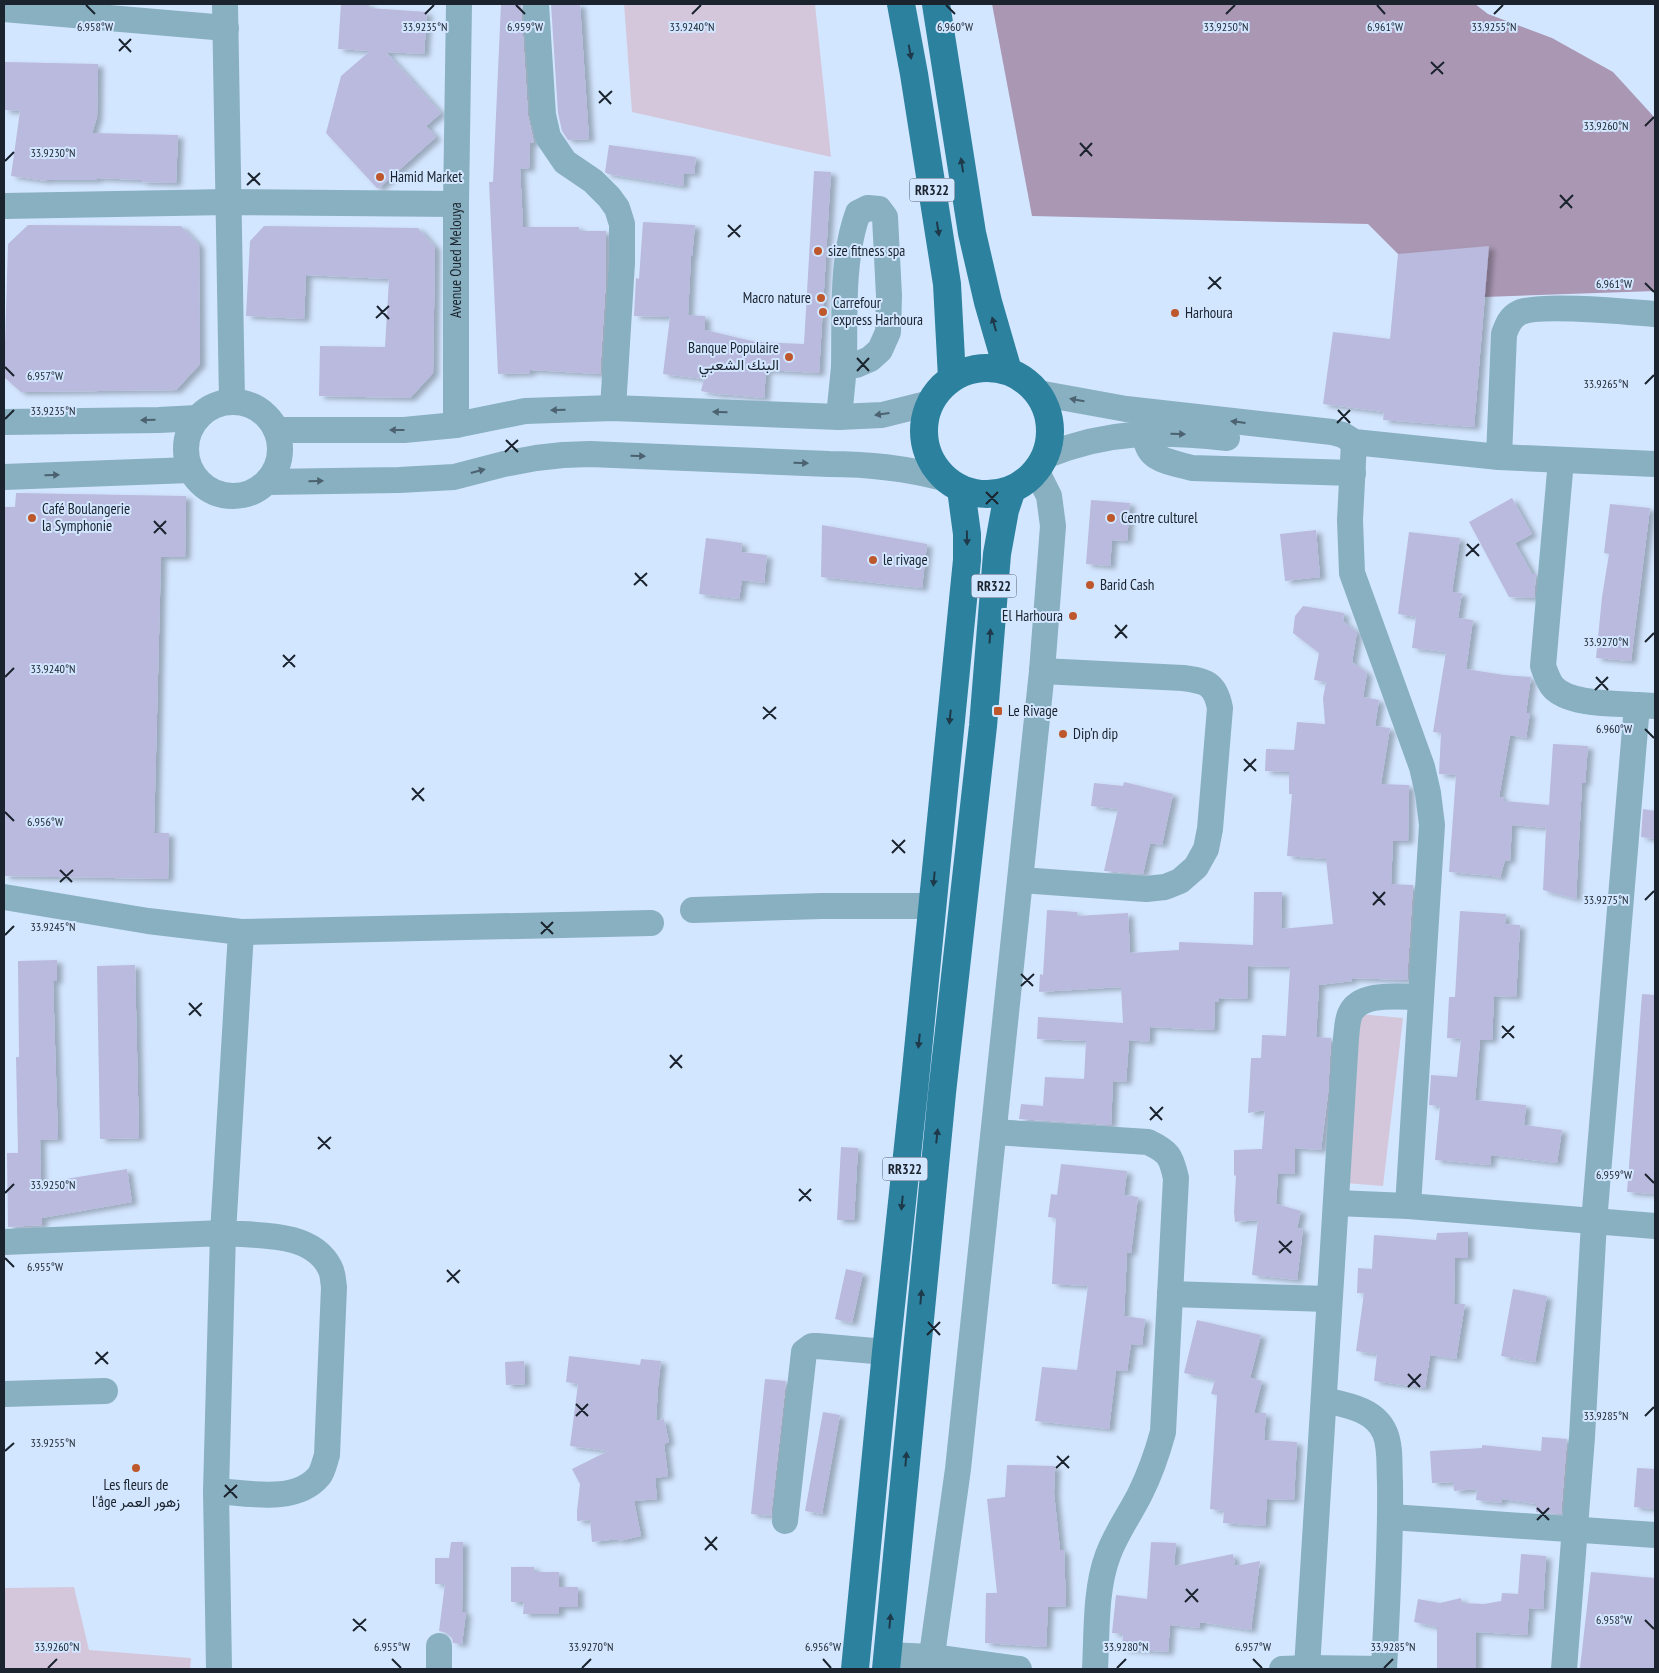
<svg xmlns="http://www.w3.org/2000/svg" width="1659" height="1673" font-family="'PT Sans Narrow',Vazirmatn,sans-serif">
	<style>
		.green { fill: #d4c7db }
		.forest { fill: #aa97b4 }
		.building { fill: #b9badd; filter: url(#shadow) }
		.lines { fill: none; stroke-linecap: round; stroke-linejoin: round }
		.minor { stroke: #88b0c0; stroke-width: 26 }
		.major { stroke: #2c819f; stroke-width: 28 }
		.oneway { fill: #1e3a4a }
		.oneway2 { fill: #4c6270 }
		.ticks { fill: none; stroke: #1a232e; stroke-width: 2 }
		.poi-dot { fill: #be572b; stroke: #d3e6ff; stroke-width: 2 }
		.labels { text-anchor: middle; stroke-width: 4; stroke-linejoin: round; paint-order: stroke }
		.shield { fill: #d3e6ff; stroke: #525e6d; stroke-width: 1 }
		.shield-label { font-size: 14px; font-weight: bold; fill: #1a232e }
		.poi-label { font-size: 15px; fill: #1a232e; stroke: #d3e6ff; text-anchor: start }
		.street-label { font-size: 15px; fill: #1a232e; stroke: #d3e6ff }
		.ticks-label { font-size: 12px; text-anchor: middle; fill: #1a232e; stroke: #d3e6ff; stroke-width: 4; stroke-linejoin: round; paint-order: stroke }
	</style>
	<defs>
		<filter id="shadow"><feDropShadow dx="5.5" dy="3" stdDeviation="2.5" flood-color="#0004"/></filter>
	</defs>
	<rect width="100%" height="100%" fill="#d3e6ff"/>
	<path class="green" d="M624 4H815L831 157 632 112Z
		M1359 1014 1403 1018 1383 1186 1345 1183Z
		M74 1587 89 1650 191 1658 190 1669H4V1588Z"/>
	<path class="forest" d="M992 4H1475L1488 14 1552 38 1613 72 1655 118V291L1484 297 1398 254 1368 224 1032 216Z"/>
	<path class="building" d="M341 4H369V8L427 12 424 54 386 52 441 113 426 126 436 137 379 188H377L326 133 341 76 370 51 338 49Z
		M501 4H521L528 116 534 143H530L529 169 520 168 523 227H579V231H606V278L600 374 530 370V373L498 374 489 182H493Z
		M551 4H580L589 139 568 140 562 131 558 113Z
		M4 62 98 64 97 117 92 133 178 135 176 183 141 182V180L97 178V180H47V181L11 176 20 111 4 110Z
		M609 145 696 157 694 174 684 173 683 186 608 174 605 172Z
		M814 171 831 172 819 373 766 370 764 398 722 394V395L701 391 704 379 663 374 670 317 634 316 636 278 639 279 643 222 695 225 692 256H691L688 315 705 316V330L756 342 804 344Z
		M28 225 181 226 199 245 200 364 176 390 21 392 4 377 8 244Z
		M264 226 418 228 435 247 433 373 410 398 319 396 320 346 385 347 389 279 306 275 304 319 246 316 250 241Z
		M1489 246 1474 427 1383 420 1384 412 1323 404 1333 332 1390 339 1398 254Z
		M16 493 186 496 185 557H161L154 833H169L168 879 4 876V507H15Z
		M1512 498 1532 534 1515 543 1532 574H1536L1534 598 1509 597 1469 522Z
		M1091 500 1130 503 1127 541 1112 540 1110 566 1086 564Z
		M1610 504 1650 508 1631 661 1596 658 1602 597 1609 554 1604 553Z
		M822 525 927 544 922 588 821 577Z
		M1316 530 1320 577 1285 581 1280 534Z
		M1409 532 1460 538 1452 592 1462 593 1458 618 1473 620 1466 669 1504 675 1531 677 1526 713H1530L1526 738 1510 735 1499 797 1504 798V801L1549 805 1553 744 1588 746 1585 783H1582L1576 899 1543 890 1546 828 1512 825 1510 861 1505 860 1500 878 1492 876 1449 872 1456 775 1439 774 1441 733 1433 732 1446 652 1412 648 1416 617 1398 614Z
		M706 538 742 543 741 552 767 555 764 583 742 580 739 599 699 594Z
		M1303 606 1344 613 1343 621 1357 632 1352 662 1367 673 1363 697 1379 700 1375 726 1390 728 1381 784 1409 785 1408 841H1393L1391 884 1413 885 1407 980 1351 978 1352 981 1319 985 1316 1037 1331 1038 1328 1094 1321 1150 1295 1148V1174H1278L1276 1204 1301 1211 1297 1228 1303 1229 1297 1280 1252 1275 1258 1220 1235 1222 1234 1212 1236 1175 1234 1176V1150L1262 1149 1265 1110 1248 1113 1251 1058H1261L1262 1035 1286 1036 1290 967 1248 966 1247 999 1219 998 1218 1002H1215L1214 1030 1150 1027 1149 1042 1129 1040 1126 1082 1113 1081 1111 1125 1019 1119 1021 1104 1043 1106 1045 1077 1084 1079 1086 1041 1037 1039 1038 1017 1123 1023 1121 987 1039 992 1040 974 1043 975 1047 910 1077 912V916L1128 913 1130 953 1179 950V942L1253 945 1254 892H1282L1281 929 1333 924 1326 859 1287 856 1292 794H1289V772L1265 771 1266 749 1294 750 1297 722 1325 724 1323 698 1326 682 1314 680 1319 653 1293 633 1295 616Z
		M1124 782 1173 794 1162 845 1150 843 1143 874 1104 871 1118 809 1091 806 1094 783 1123 786Z
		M1643 809 1655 811 1654 839 1641 837Z
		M1460 911 1506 914 1505 924 1520 925 1516 997 1494 996 1492 1040H1480L1475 1100 1526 1105 1524 1125 1562 1130 1557 1163 1491 1155 1490 1165 1435 1160 1440 1106 1429 1105 1431 1075 1457 1077 1461 1039 1447 1038 1449 997H1455Z
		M57 960V981H53L58 1139 40 1140 41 1183 127 1169 132 1202 42 1218V1225L8 1227 7 1153H18L16 1057H19L18 961Z
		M135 965 139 1138 100 1139 97 966Z
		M1642 994 1655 995V1194L1627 1192Z
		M841 1147 858 1148 854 1220H837Z
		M1061 1164 1127 1171 1124 1195 1138 1197 1131 1253 1127 1252 1124 1316 1145 1319 1142 1345 1131 1344 1127 1371 1116 1370 1109 1429 1035 1421 1042 1367 1077 1370 1088 1286 1052 1284 1056 1218 1048 1217 1051 1194 1057 1195Z
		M1468 1232V1258H1455L1454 1304H1465L1456 1359 1430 1355 1425 1388 1374 1381 1377 1354 1356 1351 1364 1293H1357L1358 1268 1372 1269 1374 1235 1436 1240 1437 1233Z
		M846 1269 863 1273 852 1323 835 1319Z
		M1513 1289 1547 1296 1535 1362 1501 1356Z
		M1197 1320 1261 1335 1250 1378 1262 1381 1254 1413H1266L1264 1440 1297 1442 1294 1500 1267 1499 1265 1526 1223 1523 1224 1511 1210 1509 1217 1395 1211 1394 1215 1380 1184 1373Z
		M569 1356 640 1365 641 1359 661 1361 658 1387 656 1421 664 1419 669 1442 664 1444 668 1476 655 1478 657 1499 634 1501 641 1536 619 1541 618 1539 592 1542 590 1520 577 1521V1511L580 1484 572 1469 608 1451 570 1446 578 1384 566 1382Z
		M524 1361 525 1384 506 1385 505 1362Z
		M765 1379 786 1381 771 1516 751 1514Z
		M823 1412 840 1415 822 1514 805 1511Z
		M1542 1437 1567 1439 1561 1514 1536 1512V1504L1502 1499 1501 1503 1476 1500 1477 1489 1454 1491 1453 1482 1432 1483 1430 1451 1482 1448V1445L1541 1451Z
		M1007 1465 1055 1466 1054 1493 1060 1550H1064L1066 1606 1048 1607 1046 1647 985 1643 986 1593H997L987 1499 1005 1497Z
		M1637 1468 1655 1469V1509L1634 1507Z
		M451 1542H463L462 1612H466L462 1644 453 1643 452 1638 447 1633 439 1631 445 1584H435V1558H449Z
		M1151 1542 1176 1543 1174 1566 1233 1554 1235 1566 1260 1561 1251 1630 1200 1622V1628L1170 1625 1168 1652 1122 1649 1123 1634 1112 1633 1116 1595 1147 1599Z
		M1521 1554 1546 1556 1543 1609 1529 1608 1527 1635 1476 1632V1669H1437V1627L1414 1622 1418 1599 1440 1603 1461 1598 1462 1603 1484 1604 1501 1601 1502 1593 1518 1594Z
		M511 1567H534V1572H559V1587H578V1607H559V1614H523L524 1602H511Z
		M1591 1572 1655 1578V1624L1653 1647H1655V1669H1594L1580 1668Z"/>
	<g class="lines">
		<g class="minor">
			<path d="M225 4 232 401"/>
			<path d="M536 4 543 115 548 137 565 162 593 181 609 197 617 208 622 224V263L613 408"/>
			<path d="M4 9 226 28"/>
			<path d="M4 206 229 202 456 204"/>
			<path d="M1038 393 1126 409 1332 432 1343 435 1354 442 1499 457 1655 464"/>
			<circle cx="233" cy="449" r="47"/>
			<path d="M839 417 844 367 856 365 870 359 880 350 888 332 889 296 885 217 879 209 868 208 858 213C841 259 845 319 844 367"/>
			<path d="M1145 419C1142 459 1158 459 1192 468L1353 473"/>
			<path d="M4 422 159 420 197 418"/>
			<path id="s1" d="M456 425V204L459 4"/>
			<path d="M276 430H404L456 425 525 411 613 408 839 417 882 415 930 403"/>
			<path d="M1354 442 1350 520 1352 573 1422 767 1428 793 1432 825 1408 1206"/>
			<path d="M1045 456C1109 430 1159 431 1227 438"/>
			<path d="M1499 457 1504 334C1507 326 1510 317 1519 313 1537 303 1630 312 1655 314"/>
			<path d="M1561 460 1543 666C1546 674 1548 681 1553 687 1569 705 1615 703 1637 705"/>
			<path d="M4 477 190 470"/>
			<path d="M267 482 399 480 454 477 504 464 536 458 563 455 590 454 829 464C868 464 905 468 943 478"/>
			<path d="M1021 880 1146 889 1165 887 1180 881 1196 867 1206 849 1210 829 1220 708C1215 683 1206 681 1183 678L1042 671"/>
			<path d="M4 897 148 921 241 932 223 1233C257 1236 312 1231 330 1268 333 1273 333 1281 334 1287L327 1455C325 1461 323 1471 319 1476 296 1504 248 1493 216 1491"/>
			<path d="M693 910 822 906H932"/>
			<path d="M241 932 651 923"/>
			<path d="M994 1132 1148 1142C1169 1152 1171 1156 1176 1178L1163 1432C1157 1454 1150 1474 1140 1494 1130 1514 1116 1533 1108 1555 1095 1589 1097 1633 1095 1669"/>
			<path d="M1336 1203 1408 1206 1655 1226"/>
			<path d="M4 1242 223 1233 216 1491 219 1669"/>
			<path d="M1170 1294 1329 1299"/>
			<path d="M4 1394 105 1391"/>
			<path d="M1324 1400C1346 1405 1375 1409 1385 1433 1391 1448 1389 1466 1390 1482 1391 1544 1387 1607 1384 1669"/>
			<path d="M1391 1517 1655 1535"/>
			<path d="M785 1521 804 1352 812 1346H817L886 1352"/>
			<path d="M887 1655 932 1657 1019 1669"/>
			<path d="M1307 1668 1346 1038C1347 1030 1347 1021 1350 1014 1360 991 1400 997 1420 997"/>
			<path d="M439 1669V1646"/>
			<path d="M930 1669 958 1469 1042 671 1053 526 1049 496 1036 470"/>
			<path d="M1282 1669 1307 1668 1384 1669"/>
			<path d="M1564 1669 1582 1437 1594 1222 1637 705 1655 706"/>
		</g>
		<path class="major" d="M901 4 914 74 947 284 952 378
			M936 4 972 233 988 302 1008 371
			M924 431a63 63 0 1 1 126 0a63 63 0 1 1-126 0Z
			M855 1669 886 1352 914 1090 967 560V534L961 489
			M886 1669 942 1093 983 726 997 554 1005 510 1012 489"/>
	</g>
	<defs><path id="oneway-solid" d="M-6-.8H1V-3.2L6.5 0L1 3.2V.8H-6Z" transform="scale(1.25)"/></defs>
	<g class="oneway">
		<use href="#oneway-solid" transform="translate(910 52) rotate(80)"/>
		<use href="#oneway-solid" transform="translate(962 165) rotate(-99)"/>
		<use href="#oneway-solid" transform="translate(938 229) rotate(81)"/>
		<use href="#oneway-solid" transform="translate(994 324) rotate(-106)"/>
		<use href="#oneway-solid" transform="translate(967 538) rotate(89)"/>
		<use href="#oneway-solid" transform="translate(990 636) rotate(-86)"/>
		<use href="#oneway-solid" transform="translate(950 717) rotate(96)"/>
		<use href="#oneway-solid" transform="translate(934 879) rotate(95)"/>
		<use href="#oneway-solid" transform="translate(919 1041) rotate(96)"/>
		<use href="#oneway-solid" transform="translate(937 1136) rotate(-84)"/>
		<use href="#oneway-solid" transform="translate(902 1203) rotate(96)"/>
		<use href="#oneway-solid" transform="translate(921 1297) rotate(-85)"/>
		<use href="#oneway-solid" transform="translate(906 1459) rotate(-85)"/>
		<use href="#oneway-solid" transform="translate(890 1621) rotate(-85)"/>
	</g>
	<g class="oneway2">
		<use href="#oneway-solid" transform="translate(1077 400) rotate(-170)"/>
		<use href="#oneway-solid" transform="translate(558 410) rotate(178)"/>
		<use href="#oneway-solid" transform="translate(720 412) rotate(-178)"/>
		<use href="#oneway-solid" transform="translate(882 414) rotate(172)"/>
		<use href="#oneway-solid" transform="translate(148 420) rotate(179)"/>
		<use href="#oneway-solid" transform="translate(1238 422) rotate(-173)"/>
		<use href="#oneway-solid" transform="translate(397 430) rotate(180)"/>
		<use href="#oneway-solid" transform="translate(1178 434) rotate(2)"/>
		<use href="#oneway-solid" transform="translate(638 456) rotate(2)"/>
		<use href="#oneway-solid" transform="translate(801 463) rotate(2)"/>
		<use href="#oneway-solid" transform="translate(478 471) rotate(-15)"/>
		<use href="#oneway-solid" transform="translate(52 475) rotate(-2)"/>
		<use href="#oneway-solid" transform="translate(316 481) rotate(-1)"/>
	</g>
	<path class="ticks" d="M86 5 95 14M516 5 525 14M946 5 955 14M1377 5 1385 14M425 14 434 5M692 14 701 5M1226 14 1235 5M1494 14 1503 5M119 39 131 52M119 51 131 39M1431 62 1443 74M1431 74 1444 62M599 91 611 104M599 103 612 91M1645 126 1654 117M1080 143 1092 156M1080 156 1092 143M5 161 14 152M248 173 260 185M247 185 260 173M1560 195 1572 208M1560 208 1573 195M728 225 740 237M728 237 741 225M1209 277 1221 289M1645 283 1654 292M1208 289 1221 277M377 306 389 319M376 318 389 306M857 358 869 371M5 367 14 376M857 371 869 358M1645 384 1654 375M1338 410 1350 423M5 419 14 410M1337 423 1350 410M506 440 518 452M505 452 518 440M986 492 998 504M986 504 998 492M154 521 166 534M154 533 166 521M1467 544 1479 556M1466 556 1479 544M635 573 647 586M634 585 647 573M1115 625 1127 638M1115 638 1127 625M1645 642 1654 633M283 655 295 667M283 667 295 655M5 677 14 668M1596 677 1608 690M1595 690 1608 677M763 707 776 719M763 719 776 707M1645 729 1654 738M1244 759 1256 771M1244 771 1256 759M412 788 424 801M412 800 424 788M5 812 14 821M892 840 905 853M892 853 905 840M60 870 72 882M60 882 73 870M1373 892 1385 905M1645 900 1654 891M1373 905 1385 892M541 922 553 934M541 934 553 922M5 935 14 926M1021 974 1033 986M1021 986 1034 974M189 1003 201 1016M189 1015 202 1003M1502 1026 1514 1038M1502 1038 1514 1026M670 1055 682 1068M670 1068 682 1055M1150 1107 1162 1120M1150 1120 1163 1107M318 1137 330 1149M318 1149 331 1137M1645 1174 1654 1183M799 1189 811 1201M5 1193 14 1184M799 1201 811 1189M1279 1241 1291 1253M1279 1253 1292 1241M5 1258 14 1267M447 1270 459 1283M447 1282 460 1270M928 1322 940 1335M927 1335 940 1322M96 1352 108 1364M95 1364 108 1352M1408 1374 1420 1387M1408 1387 1421 1374M576 1404 588 1416M576 1416 588 1404M1645 1416 1654 1407M5 1451 14 1443M1057 1456 1069 1468M1056 1468 1069 1456M225 1485 237 1498M224 1497 237 1485M1537 1508 1549 1520M1537 1520 1549 1508M705 1537 717 1550M705 1550 717 1537M1186 1589 1198 1602M1185 1602 1198 1589M353 1619 366 1631M1645 1620 1654 1629M353 1631 366 1619M392 1659 401 1668M823 1659 831 1668M1253 1659 1262 1668M48 1668 57 1659M582 1668 591 1659M1117 1668 1126 1659M1384 1668 1393 1659"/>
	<g class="poi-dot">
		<circle cx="380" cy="177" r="5"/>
		<circle cx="818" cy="251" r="5"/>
		<circle cx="821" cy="298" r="5"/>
		<circle cx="823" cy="312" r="5"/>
		<circle cx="1175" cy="313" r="5"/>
		<circle cx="789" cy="357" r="5"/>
		<circle cx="32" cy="518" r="5"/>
		<circle cx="1111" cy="518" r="5"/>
		<circle cx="873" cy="560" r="5"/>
		<circle cx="1090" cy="585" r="5"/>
		<circle cx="1073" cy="616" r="5"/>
		<rect x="993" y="706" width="10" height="10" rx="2.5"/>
		<circle cx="1063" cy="734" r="5"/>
		<circle cx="136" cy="1468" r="5"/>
	</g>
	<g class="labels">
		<g class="shield">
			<rect x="909.5" y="178.5" width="45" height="23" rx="4"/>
			<rect x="971.5" y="574.5" width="45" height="23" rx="4"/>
			<rect x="882.5" y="1157.5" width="45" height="23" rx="4"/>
		</g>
		<g class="shield-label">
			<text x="932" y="195">RR322</text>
			<text x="994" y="591">RR322</text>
			<text x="905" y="1174">RR322</text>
		</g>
		<g class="poi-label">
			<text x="390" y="182">Hamid Market</text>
			<text x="828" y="256">size fitness spa</text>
			<text x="811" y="303" text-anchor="end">Macro nature</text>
			<text x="833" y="308">Carrefour<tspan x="833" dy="17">express Harhoura</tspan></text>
			<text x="1185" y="318">Harhoura</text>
			<text x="779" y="353" text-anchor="end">Banque Populaire<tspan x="779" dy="17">البنك الشعبي</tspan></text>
			<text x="42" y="514">Café Boulangerie<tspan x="42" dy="17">la Symphonie</tspan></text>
			<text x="1121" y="523">Centre culturel</text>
			<text x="883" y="565">le rivage</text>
			<text x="1100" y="590">Barid Cash</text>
			<text x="1063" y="621" text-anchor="end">El Harhoura</text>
			<text x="1008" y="716">Le Rivage</text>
			<text x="1073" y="739">Dip'n dip</text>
			<text x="136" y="1490" text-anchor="middle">Les fleurs de<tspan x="136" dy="17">l'âge زهور العمر</tspan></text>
		</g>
		<g class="street-label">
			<text dy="5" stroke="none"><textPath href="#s1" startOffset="165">Avenue Oued Melouya</textPath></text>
		</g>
	</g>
	<g class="ticks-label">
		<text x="425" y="31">33.9235°N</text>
		<text x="692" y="31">33.9240°N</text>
		<text x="1226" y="31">33.9250°N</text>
		<text x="1494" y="31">33.9255°N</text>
		<text x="95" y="31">6.958°W</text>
		<text x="525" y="31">6.959°W</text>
		<text x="955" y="31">6.960°W</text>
		<text x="1385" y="31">6.961°W</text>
		<text x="1606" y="130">33.9260°N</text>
		<text x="53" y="157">33.9230°N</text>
		<text x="1614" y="288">6.961°W</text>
		<text x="45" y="380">6.957°W</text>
		<text x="1606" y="388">33.9265°N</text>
		<text x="53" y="415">33.9235°N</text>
		<text x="1606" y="646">33.9270°N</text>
		<text x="53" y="673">33.9240°N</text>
		<text x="1614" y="733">6.960°W</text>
		<text x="45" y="826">6.956°W</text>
		<text x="1606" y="904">33.9275°N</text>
		<text x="53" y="931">33.9245°N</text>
		<text x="1614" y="1179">6.959°W</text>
		<text x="53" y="1189">33.9250°N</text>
		<text x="45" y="1271">6.955°W</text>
		<text x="1606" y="1420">33.9285°N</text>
		<text x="53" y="1447">33.9255°N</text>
		<text x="1614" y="1624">6.958°W</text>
		<text x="392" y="1651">6.955°W</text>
		<text x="823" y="1651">6.956°W</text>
		<text x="1253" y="1651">6.957°W</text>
		<text x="57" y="1651">33.9260°N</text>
		<text x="591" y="1651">33.9270°N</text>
		<text x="1126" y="1651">33.9280°N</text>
		<text x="1393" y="1651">33.9285°N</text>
	</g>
	<rect width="1659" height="1673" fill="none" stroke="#1a232e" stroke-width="10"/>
</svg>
